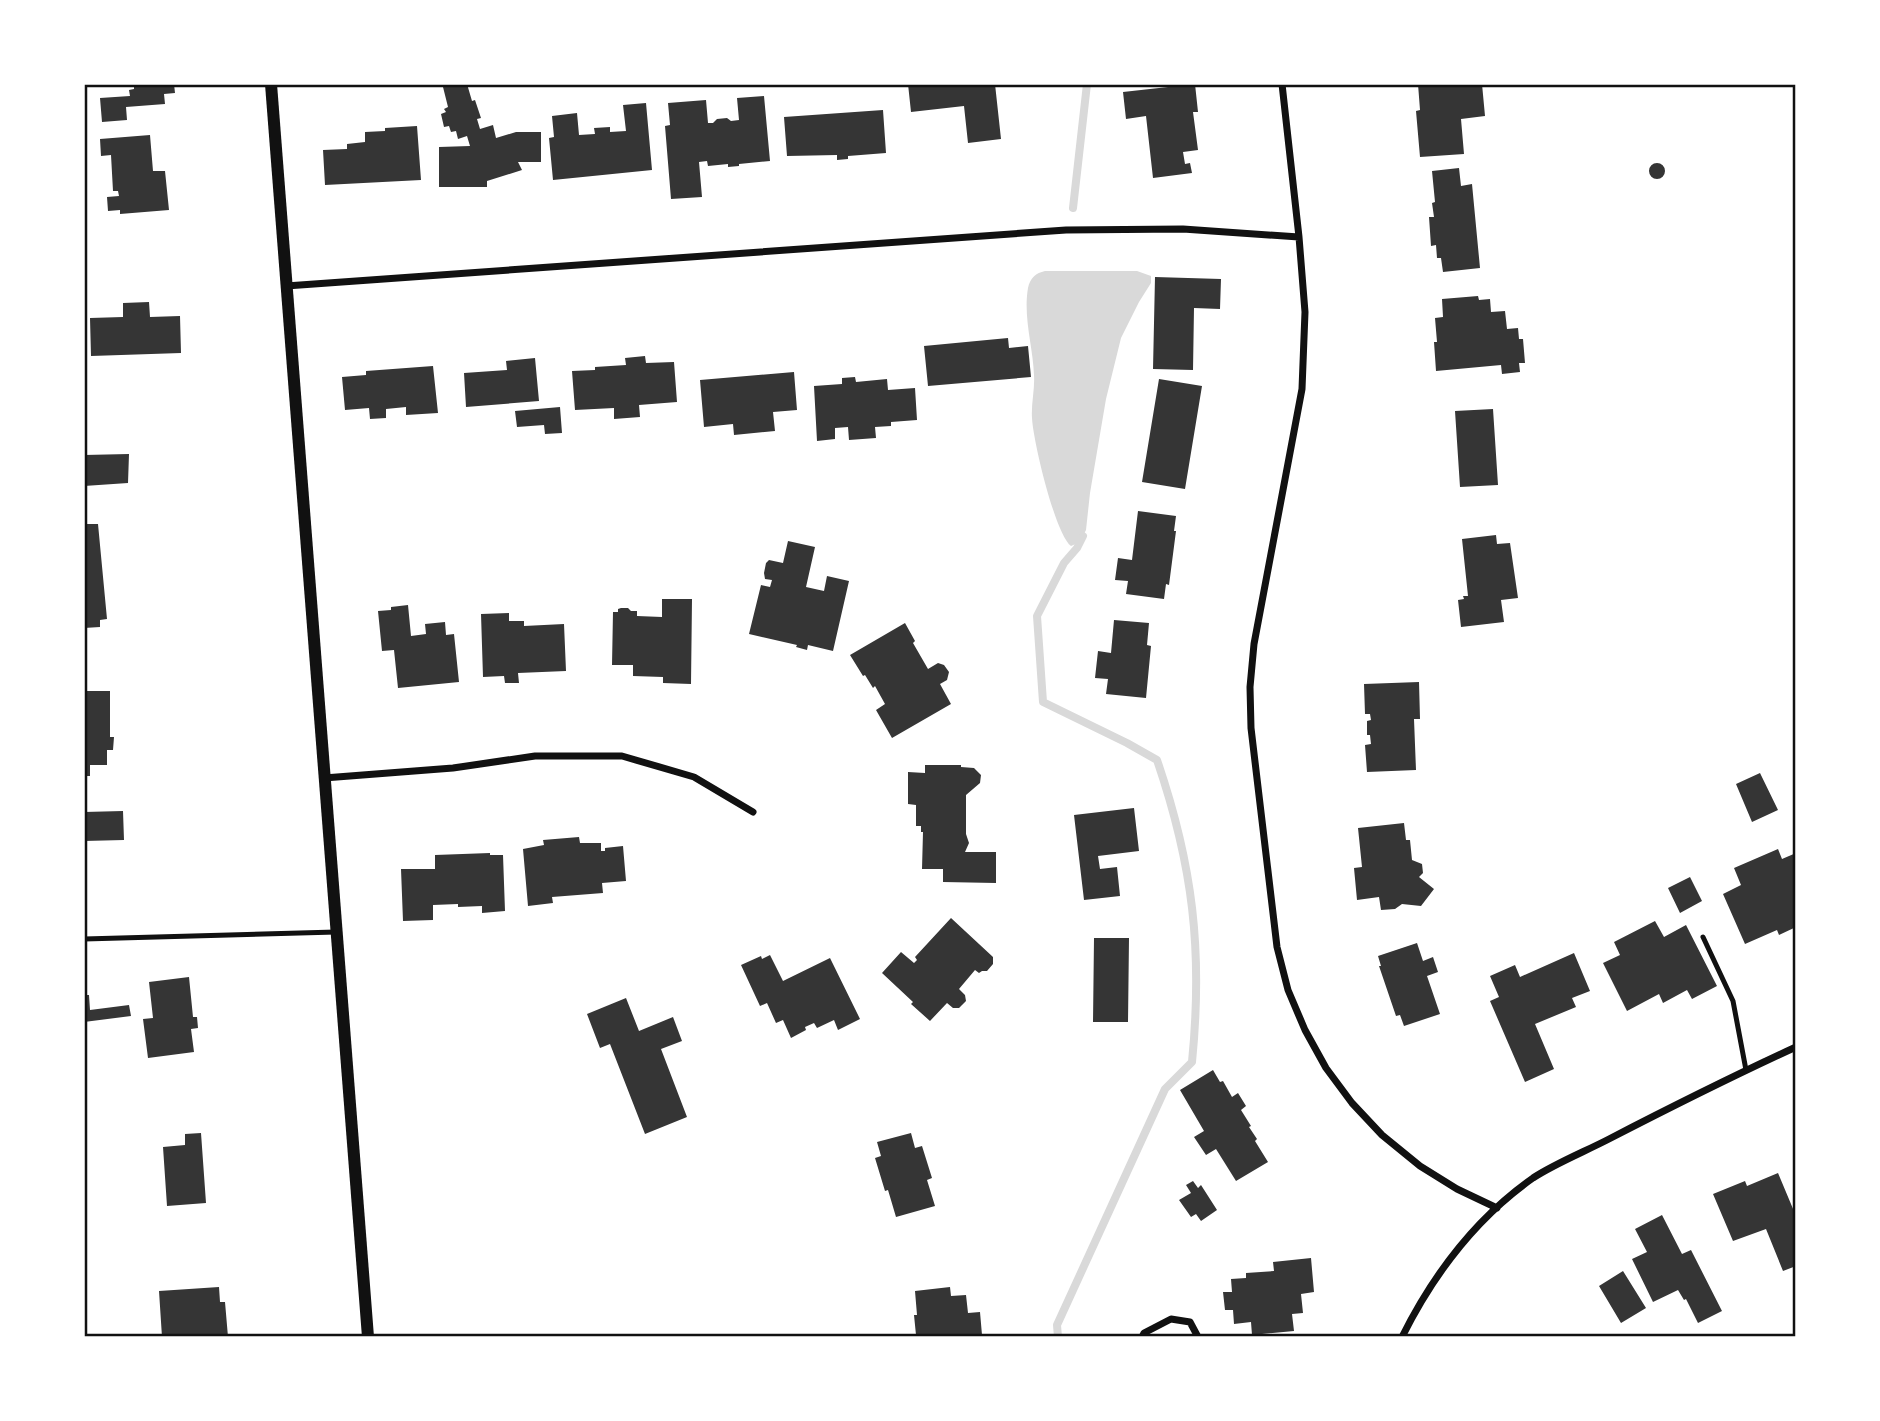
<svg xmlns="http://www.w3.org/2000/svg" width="1880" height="1421" font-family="Cabin,sans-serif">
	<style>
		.water { fill: #d9d9d9 }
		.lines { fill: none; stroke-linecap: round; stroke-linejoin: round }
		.stream { stroke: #d9d9d9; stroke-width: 8 }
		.building { fill: #353535 }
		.service { stroke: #111; stroke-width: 5 }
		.minor { stroke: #111; stroke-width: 7 }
		.tertiary { stroke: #111; stroke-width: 12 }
		.neatline { fill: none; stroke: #111; stroke-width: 2.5 }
	</style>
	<rect width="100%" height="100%" fill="#fff"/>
	<path class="water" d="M1045 271H1137L1151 276V283L1139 302 1121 338 1106 399 1090 493 1086 530 1080 542 1071 546C1055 534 1033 440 1032 418 1031 404 1035 389 1034 375 1033 347 1023 317 1028 288 1030 278 1036 273 1045 271Z"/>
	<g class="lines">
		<path class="stream" d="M1073 208 1087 84
			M1058 1337 1057 1325 1165 1089 1192 1062C1203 951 1193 865 1157 760L1127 743 1043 702 1037 616 1064 563 1077 548 1083 536"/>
	</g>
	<path class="building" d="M134 84H174L175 93 164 94 165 104 126 107 127 120 102 122 100 98 130 96 129 90 134 89Z
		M455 84H467L472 101 475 100 481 118 477 119 480 129 493 125 496 138 516 132H541V162H518L522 170 487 181V187H439V147L470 146 467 136 458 139 456 131 451 132 449 126 444 127 441 114 446 112 444 109 448 107 443 87Z
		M908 84H995L1001 139 968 143 964 106 911 112Z
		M1195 84 1198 112H1193L1198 150 1183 152 1185 164 1190 163 1192 173 1153 178 1146 116 1126 119 1123 92Z
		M1418 84H1482L1485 116 1461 119 1464 154 1420 157 1416 111 1420 110Z
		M764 96 770 161 739 164V166L728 167V164L708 166 707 161 699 162 702 197 671 199 665 126 670 125 668 103 706 100 708 123H713L717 119 727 118 731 121 739 120 737 98Z
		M646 103 652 170 553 180 549 138 554 137 552 116 577 113 579 135 595 134 594 128 610 127V132L626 131 623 105Z
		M883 110 886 153 848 156V159L837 160V155L787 156 784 117Z
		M417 126 421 180 325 185 323 150 347 149V144L365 142V132L385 131V128Z
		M150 135 153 171H165L169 210 120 214V210L108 211 107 197 119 196 118 191H113L111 155 101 156 100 139Z
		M1649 171a8 8 0 1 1 16 0a8 8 0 1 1-16 0Z
		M1459 168 1461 186 1472 184 1480 268 1443 272 1441 258H1437L1436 245 1431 246 1429 217H1434L1432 203 1435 202 1432 171Z
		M1155 277 1221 279 1220 309 1194 308 1193 370 1153 369Z
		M1478 296 1479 300 1490 299 1491 312 1505 311 1507 329 1518 328 1519 339H1523L1525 363H1519L1520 372 1502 374 1501 365 1436 371 1434 342H1437L1435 318 1443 317 1442 299Z
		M149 302 150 317 180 316 181 353 91 356 90 318 123 317V303Z
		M1008 338 1009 348 1028 346 1031 377 928 386 924 346Z
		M645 356 646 363 674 362 677 402 639 405 640 417 614 419V408L575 410 572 371 595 370V367L626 365 625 358Z
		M535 358 539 401 466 407 464 373 507 370 506 361Z
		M433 366 438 413 406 415V407L386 409V418L370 419 369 408 345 410 342 377 366 375V371Z
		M794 372 797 410 773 412 775 431 734 435 733 424 704 427 700 380Z
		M855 377 856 382 887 379 888 390 915 388 917 420 891 422V426L875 427 876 438 849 440 848 427 835 428V439L817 441 814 386 842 384V378Z
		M1159 379 1202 386 1185 489 1142 482Z
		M560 407 562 433 545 434 544 425 517 427 515 411Z
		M1493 409 1498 485 1460 487 1455 411Z
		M129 454 128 483 84 486V455Z
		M1138 511 1176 516 1174 531H1176L1169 585 1166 584 1164 599 1126 594 1128 581 1115 580 1118 558 1132 560Z
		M84 524H98L107 619 100 620V627L84 628Z
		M1496 535 1497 544 1510 543 1518 598 1501 600 1504 622 1461 627 1458 600 1464 599 1463 596H1468L1462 539Z
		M788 541 815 547 806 587 824 591 827 576 849 581 833 651 808 645 807 650 796 647 797 645 749 634 761 585 770 587 772 580 765 579 764 573 766 563 769 560 783 563Z
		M662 599H692L691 684 663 683V677L633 676V665H612L613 612H618V609L621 608H628L631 611H637V616L662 617Z
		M408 605 411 636 426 634 425 624 445 622 446 635 454 634 459 682 398 688 394 650 382 651 378 611 391 610V607Z
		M509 613V621H524V626L564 624 566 671 518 673 519 683H505L504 676 483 677 481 614Z
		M1114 620 1149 623 1147 645 1151 646 1146 698 1106 694 1108 679 1095 678 1098 651 1111 653Z
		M905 623 915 641 913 643 928 669 938 663 944 665 949 672 947 680 940 684 951 704 892 738 876 710 885 704 875 686 873 688 865 675 863 676 850 655Z
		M1419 682 1420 719H1414L1416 770 1367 772 1365 745 1371 744 1370 735H1367V721L1371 720 1370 714H1365L1364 684Z
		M84 691H110V737H114L113 750H107V765H90V776H84Z
		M925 765H961V767L974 768 981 775 980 783 966 795V834L969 843 965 852H996V883L943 882V869H922L923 832H921V826H916V805L908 804V772L925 773Z
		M1760 773 1778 810 1752 822 1736 784Z
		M1134 808 1139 851 1098 856 1100 869 1117 867 1120 896 1084 900 1074 815Z
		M123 811 124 840 84 841V812Z
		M1404 823 1406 840H1410L1412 860 1422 864 1423 873 1419 877 1434 889 1421 906 1402 904 1395 909 1381 910 1379 897 1357 900 1354 868 1362 867 1358 828Z
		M579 837 580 843H601V851H605V848L623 846 626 881 602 883 603 893 552 897 553 903 528 906 523 849 544 845 543 840Z
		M1778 849 1782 859 1796 853V927L1779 935 1777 930 1745 944 1723 894 1741 885 1734 868Z
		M490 853V855H503L505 911 482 913V906L458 907V904L433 905V920L403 921 401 869H435V855Z
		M1690 877 1702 901 1680 913 1668 888Z
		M951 918 993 957V964L987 971H982L979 973 975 970 959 989 965 995 966 1001 959 1008H953L947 1003 930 1021 911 1004 913 1002 882 973 901 952 914 963 917 960 915 957Z
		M1655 921 1664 937 1686 925 1717 986 1692 999 1687 990 1663 1003 1659 994 1627 1011 1603 963 1620 955 1614 942Z
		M1094 938H1129L1128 1022H1093Z
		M1417 943 1423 961 1433 957 1438 972 1427 976 1440 1014 1404 1026 1400 1015 1396 1016 1379 966H1381L1378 956Z
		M1574 953 1590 991 1572 998 1576 1007 1535 1024 1554 1069 1525 1082 1490 1001 1499 997 1490 976 1515 965 1520 977Z
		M770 955 783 981 830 958 860 1019 838 1030 834 1020 817 1028 814 1023 805 1027 806 1030 791 1038 783 1020 776 1023 767 1003 760 1006 741 965 761 956 762 959Z
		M189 977 193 1017H197L198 1028 191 1029 194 1052 148 1058 143 1019 153 1018 149 982Z
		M84 995H89L90 1010 129 1005 131 1016 84 1022Z
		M626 998 639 1031 673 1017 682 1041 661 1049 687 1117 645 1134 610 1044 600 1048 587 1014Z
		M1213 1070 1220 1082 1223 1081 1232 1097 1238 1093 1246 1106 1241 1110 1251 1126 1249 1127 1257 1139 1255 1141 1268 1162 1236 1181 1216 1149 1206 1155 1194 1137 1204 1131 1180 1090Z
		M201 1133 206 1203 167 1206 163 1147 185 1145V1134Z
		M911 1133 915 1148 922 1146 932 1178 927 1180 935 1206 896 1217 888 1190 885 1191 875 1158 881 1156 877 1142Z
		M1778 1173 1796 1216 1794 1217 1796 1222V1266L1783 1271 1766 1229 1733 1241 1713 1194 1745 1181 1747 1186Z
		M1193 1181 1198 1188 1201 1185 1217 1210 1201 1221 1196 1214 1191 1217 1179 1200 1191 1193 1186 1185Z
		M1662 1215 1682 1254 1691 1250 1722 1311 1698 1323 1686 1299 1684 1300 1678 1290 1653 1302 1632 1259 1647 1252 1635 1229Z
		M1311 1258 1314 1292 1301 1294 1303 1313 1292 1314 1294 1331 1252 1335 1251 1322 1234 1324 1233 1310H1225L1223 1292H1232L1231 1279 1246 1278V1273L1274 1271 1273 1262Z
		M1623 1271 1646 1308 1621 1323 1599 1286Z
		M219 1287 220 1302H225L228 1337H162L159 1291Z
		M950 1287 951 1296 966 1295 968 1313 980 1312 982 1335 910 1337V1335H916L914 1315H917L915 1291Z"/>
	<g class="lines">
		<path class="service" d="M1703 937 1733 1001 1746 1070
			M84 939 336 932"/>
		<path class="minor" d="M1282 84 1299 237 1305 312 1302 389 1254 644 1250 687 1251 728 1277 947 1288 990 1305 1030 1326 1068 1352 1103 1382 1135 1420 1166 1457 1189 1497 1208
			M286 286 1066 230 1183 229 1299 237
			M324 778 453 768 535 756H622L694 777 753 812
			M1142 1337 1144 1333 1171 1319 1190 1322 1198 1337
			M1402 1337C1433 1275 1476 1218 1533 1178 1554 1164 1586 1151 1609 1139 1671 1107 1733 1076 1796 1047"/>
		<path class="tertiary" d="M271 84 368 1337"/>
	</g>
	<rect width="1880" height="1421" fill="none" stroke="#ffffff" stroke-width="172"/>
	<rect x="86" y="86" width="1708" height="1249" class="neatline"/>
</svg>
